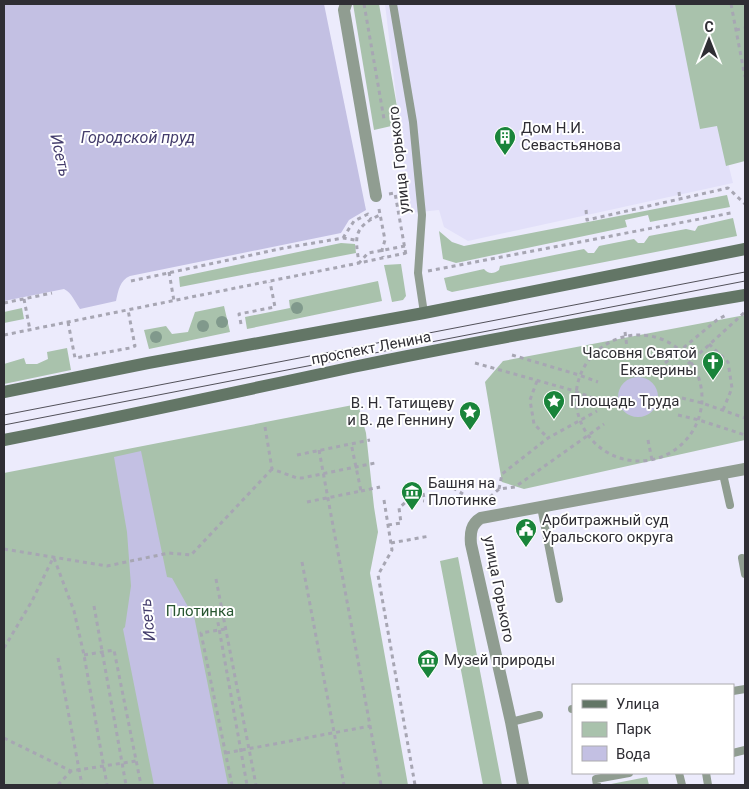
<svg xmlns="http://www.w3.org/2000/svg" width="749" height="789" font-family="Roboto,sans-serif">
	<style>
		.built { fill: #e2e0f9 }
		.green { fill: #a9c2ac }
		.water { fill: #c3c0e3 }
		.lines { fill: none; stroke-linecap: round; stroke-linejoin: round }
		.path { stroke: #a7a6b3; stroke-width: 3; stroke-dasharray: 4 4; stroke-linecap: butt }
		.lane { stroke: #909d91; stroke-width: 8 }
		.street { stroke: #909d91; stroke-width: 12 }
		.secondary { stroke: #637666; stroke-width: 12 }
		.tram { stroke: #52515a; stroke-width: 1 }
		.tree { fill: #80998c }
		.labels { text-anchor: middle; stroke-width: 4; stroke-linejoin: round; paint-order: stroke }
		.poi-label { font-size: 15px; fill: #2f2e34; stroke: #fff; text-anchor: start }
		.street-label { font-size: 15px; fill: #2f2e34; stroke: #fff }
		.park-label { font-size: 15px; fill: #285631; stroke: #fff }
		.water-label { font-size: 16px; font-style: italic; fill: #443d6c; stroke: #fff }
	</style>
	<rect width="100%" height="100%" fill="#ecebfc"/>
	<path class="built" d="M385 4H689L733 183 468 241 444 227 439 210 410 213Z"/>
	<path class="green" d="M353 4H379L400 124 374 130Z
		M675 4H745V161L726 166 717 126 700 129Z
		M727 195 730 207 650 222 648 215 625 220 627 227 456 263 443 259 439 231 452 242 464 246Z
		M733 218 737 236 452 292 447 290 444 278 484 269C488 274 494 274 499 270L500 266 584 249 588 253H594L599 246 634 239 638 243H644L649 236 686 229 695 231 698 226Z
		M341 243 355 244 356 253 180 287 179 277Z
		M401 264 406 296 403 300 392 302 384 265Z
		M378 281 382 301 247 329 245 317 290 308 289 300Z
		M224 306 230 332 149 349 144 330 166 326 172 334 188 332 195 312Z
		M22 308 24 319 4 323V312Z
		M745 315V440L524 489 502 482 485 382 503 361Z
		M67 348 71 370 4 384V364L24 358 26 364H37L48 359 47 352Z
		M358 404 366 433 374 507 378 532 370 573 408 785H4V473Z
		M458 557 502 785H483L440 561Z
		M647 777 649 785H606Z"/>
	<path class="water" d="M4 4H324L366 210 349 220 341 233 130 276C120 280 118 291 116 301L80 309C75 302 72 293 64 289L4 301Z
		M618 397a20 20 0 1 1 40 0a20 20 0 1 1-40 0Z
		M141 451 167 577 172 578 192 614 194 616 228 785H154L123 629 125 627 131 586 127 532 114 457Z"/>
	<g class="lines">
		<path class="path" d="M364 4 384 119
			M731 4 745 77
			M736 30 745 28
			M679 192 680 200
			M389 194 395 193 406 255
			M379 209 385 240 382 250 383 257
			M586 210 587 220 728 188 745 204
			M343 238 354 221 368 214 371 219
			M405 246 368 253 359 263 406 253
			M428 271 731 213
			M169 272 174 301
			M131 281 284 248 343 238 355 240
			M24 299 30 330
			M4 303 52 293
			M68 322 75 358 130 348 135 346 128 310
			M241 324 239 314 275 307 270 282
			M625 332 628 355
			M576 398a63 63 0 1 1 126 0a63 63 0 1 1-126 0Z
			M4 335 359 263C355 237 353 227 380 215
			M709 344 728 362 732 388 723 410
			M512 355 579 375 598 382
			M475 363 575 391 595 399
			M665 363 717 320 726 315
			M676 375 745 312
			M537 381 530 400 534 424 548 438
			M682 398 702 403 745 418
			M678 415 699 420 745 435
			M265 427 272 469 297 478H302L375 463
			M648 440 652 460
			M319 450 381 785
			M297 455 370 440
			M453 488 463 494
			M499 489 502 474 548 438 597 411
			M361 491 380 487
			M423 493 424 498
			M490 497 499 489 515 487 604 424
			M384 500 392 550 378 575 415 785
			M307 502 361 491 351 443
			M388 525 401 523 399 508 409 499 424 501
			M391 543 430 536
			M4 549 107 566 169 553 191 555 272 469
			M54 558 74 611 84 655 107 785
			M302 562 344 785
			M216 579 256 785
			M94 606 126 785
			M221 607 217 617 247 785
			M225 629 201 633 232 785
			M4 648 32 601 53 558
			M84 655 114 650 141 785
			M58 658 82 785
			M4 738 71 771 136 761
			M226 753 370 726
			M58 785 71 771"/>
		<path class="lane" d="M393 4 413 122 422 215 418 273 424 313
			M723 474 730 505
			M541 507 559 599
			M742 558 745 574
			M733 691 745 689
			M572 709H573
			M511 722 539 715
			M733 753 745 750
			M679 773 682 785
			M706 773 708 785
			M597 785 596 779 629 773"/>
		<path class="street" d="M346 4 344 10 376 196
			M523 785 511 722 471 544C470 533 471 524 481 518L745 469"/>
		<path class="secondary" d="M4 392 148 363 424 313 745 249
			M4 440C120 417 237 392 353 367 483 340 614 317 745 295"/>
		<path class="tram" d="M4 415 745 272
			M4 425 745 281"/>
	</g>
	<g class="tree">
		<circle cx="297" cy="308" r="6"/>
		<circle cx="222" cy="322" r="6"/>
		<circle cx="203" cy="326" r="6"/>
		<circle cx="156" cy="337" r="6"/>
	</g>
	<defs>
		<g id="building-pin" transform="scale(1.125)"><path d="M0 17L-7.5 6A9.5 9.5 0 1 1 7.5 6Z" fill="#19843a" stroke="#fff"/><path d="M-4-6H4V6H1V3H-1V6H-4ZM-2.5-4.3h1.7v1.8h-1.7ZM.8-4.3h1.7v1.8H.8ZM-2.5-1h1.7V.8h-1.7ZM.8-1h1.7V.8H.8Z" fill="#fff"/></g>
		<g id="church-pin" transform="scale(1.125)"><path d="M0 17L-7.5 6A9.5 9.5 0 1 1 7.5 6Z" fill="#19843a" stroke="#fff"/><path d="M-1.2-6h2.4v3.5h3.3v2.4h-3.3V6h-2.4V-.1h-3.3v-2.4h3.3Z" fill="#fff"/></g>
		<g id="sight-pin" transform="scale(1.125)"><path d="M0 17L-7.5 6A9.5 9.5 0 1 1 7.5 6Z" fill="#19843a" stroke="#fff"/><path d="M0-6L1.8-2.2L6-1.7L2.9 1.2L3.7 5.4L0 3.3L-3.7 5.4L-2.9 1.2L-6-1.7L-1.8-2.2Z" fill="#fff"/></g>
		<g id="museum-pin" transform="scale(1.125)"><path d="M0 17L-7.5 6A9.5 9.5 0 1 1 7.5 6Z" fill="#19843a" stroke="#fff"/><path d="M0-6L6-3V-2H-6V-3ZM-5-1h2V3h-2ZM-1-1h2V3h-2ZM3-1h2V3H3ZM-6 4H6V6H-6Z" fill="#fff"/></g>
		<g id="civic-pin" transform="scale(1.125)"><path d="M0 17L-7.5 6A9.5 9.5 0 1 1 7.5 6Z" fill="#19843a" stroke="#fff"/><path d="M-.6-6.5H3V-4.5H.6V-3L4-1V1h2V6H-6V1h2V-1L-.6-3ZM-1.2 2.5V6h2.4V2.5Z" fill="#fff"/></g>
	</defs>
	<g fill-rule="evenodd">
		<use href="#building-pin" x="505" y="137"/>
		<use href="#church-pin" x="713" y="362"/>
		<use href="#sight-pin" x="554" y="401"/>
		<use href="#sight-pin" x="470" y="412"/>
		<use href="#museum-pin" x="412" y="492"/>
		<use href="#civic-pin" x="526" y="529"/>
		<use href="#museum-pin" x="428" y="660"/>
	</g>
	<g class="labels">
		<g class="poi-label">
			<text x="521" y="133">Дом Н.И.<tspan x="521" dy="17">Севастьянова</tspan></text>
			<text x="697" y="358" text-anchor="end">Часовня Святой<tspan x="697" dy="17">Екатерины</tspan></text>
			<text x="570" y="406">Площадь Труда</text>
			<text x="454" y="408" text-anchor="end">В. Н. Татищеву<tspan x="454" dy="17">и В. де Геннину</tspan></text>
			<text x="428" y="488">Башня на<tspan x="428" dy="17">Плотинке</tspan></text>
			<text x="542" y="525">Арбитражный суд<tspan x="542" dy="17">Уральского округа</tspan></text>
			<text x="444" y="665">Музей природы</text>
		</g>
		<g class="street-label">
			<text transform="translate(399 160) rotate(-96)" y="5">улица Горького</text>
			<text transform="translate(371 348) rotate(-11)" y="5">проспект Ленина</text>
			<text transform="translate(499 589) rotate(79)" y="5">улица Горького</text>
		</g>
		<g class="park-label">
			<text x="200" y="616">Плотинка</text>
		</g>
		<g class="water-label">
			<text x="138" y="143">Городской пруд</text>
			<text transform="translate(61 155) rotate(77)" y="6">Исеть</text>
			<text transform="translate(147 620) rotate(-96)" y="6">Исеть</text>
		</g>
	</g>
	<rect width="749" height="789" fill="none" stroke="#2f2e34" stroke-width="10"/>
	<rect x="572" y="684" width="162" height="90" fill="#ffffff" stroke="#acabae"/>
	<rect x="582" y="700" width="25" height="8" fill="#637666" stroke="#acabae"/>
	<text x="616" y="709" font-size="15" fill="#2f2e34">Улица</text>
	<rect x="582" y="722" width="25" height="15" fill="#a9c2ac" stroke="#acabae"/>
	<text x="616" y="734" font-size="15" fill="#2f2e34">Парк</text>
	<rect x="582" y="746" width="25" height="15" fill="#c3c0e3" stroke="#acabae"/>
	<text x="616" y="759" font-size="15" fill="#2f2e34">Вода</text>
	<g transform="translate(709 40)" stroke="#ffffff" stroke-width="4" paint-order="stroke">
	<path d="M0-4L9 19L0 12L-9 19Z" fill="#2f2e34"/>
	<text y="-8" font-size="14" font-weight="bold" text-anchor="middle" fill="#2f2e34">С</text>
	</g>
</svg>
